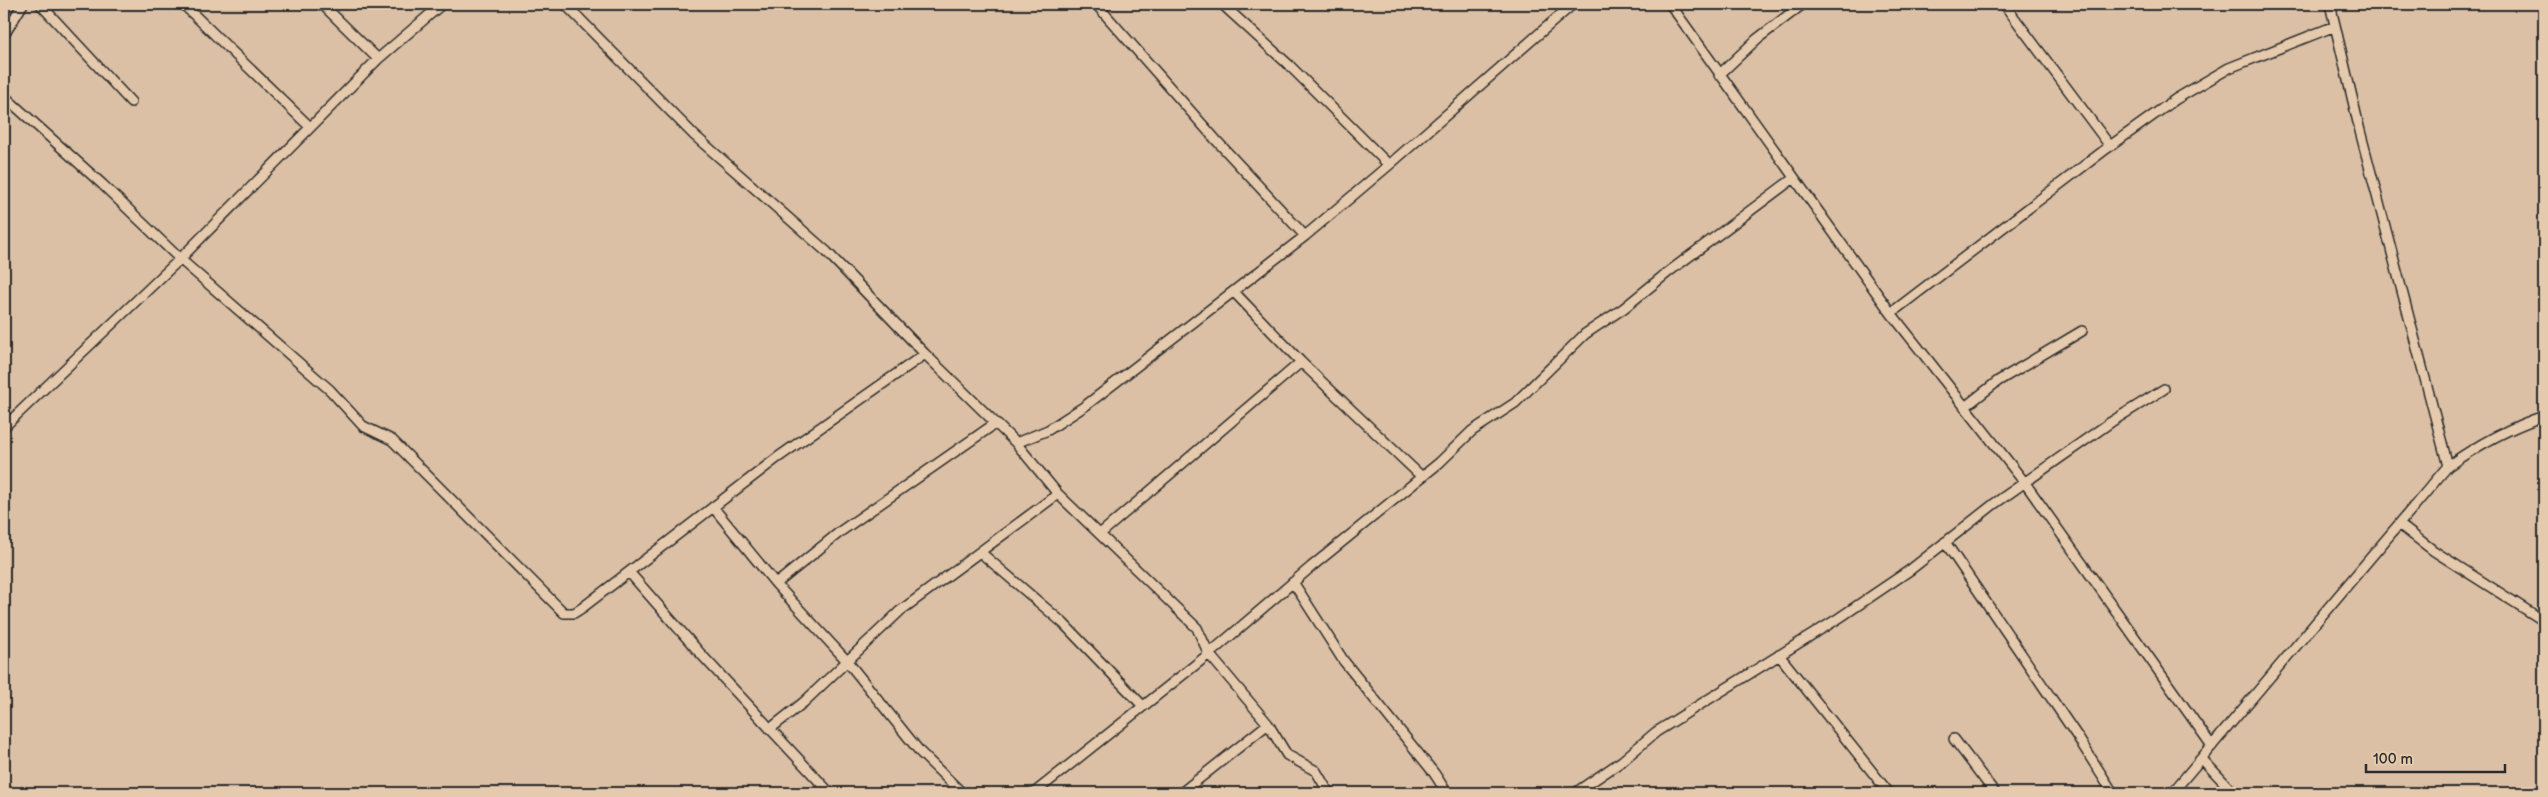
<svg xmlns="http://www.w3.org/2000/svg" width="2548" height="797" font-family="'Balsamiq Sans',sans-serif">
	<style>
		.lines { fill: none; stroke-linecap: round; stroke-linejoin: round }
		.minor-casing { stroke: #2b2b2b; stroke-width: 12 }
		.minor { stroke: #e6caad; stroke-width: 9 }
	</style>
	<rect width="100%" height="100%" fill="#dbc0a5"/>
	<filter id="ink" filterUnits="userSpaceOnUse"><feTurbulence type="fractalNoise" baseFrequency=".02" numOctaves="2"/><feDisplacementMap in="SourceGraphic" scale="10" xChannelSelector="R" yChannelSelector="G"/><feConvolveMatrix kernelMatrix="1 2 1 2 8 2 1 2 1" color-interpolation-filters="sRGB"/></filter>
	<g filter="url(#ink)">
		<g class="lines">
			<g class="minor-casing">
				<path id="minor" d="M40 4 131 102
					M183 4 310 127
					M322 4 378 59
					M565 4 694 135 827 252 925 354 1016 443 1058 494 1197 628 1209 654 1268 724 1287 755 1316 771 1329 793
					M1096 4 1216 140 1305 236
					M1670 4 1891 313 2025 483 2212 746
					M2004 4 2110 146
					M2330 4 2360 131 2448 466
					M4 35 23 4
					M1719 75 1757 39 1803 4
					M4 96 102 184 180 259 330 390 363 426 392 440 564 613H574L582 608 777 458 925 354
					M1389 165 1573 4
					M1234 292 1301 362 1422 477
					M1891 313 2106 149 2176 99 2229 68 2335 26
					M1965 407 1998 381 2082 331
					M4 427 180 259 378 59 442 4
					M1016 443 1048 430 1085 406 1305 236 1389 165 1290 66 1222 4
					M713 507 776 584 847 661 920 752 962 793
					M2400 525 2434 551 2544 621
					M1100 534 1301 362
					M1945 542 2077 736 2113 793
					M980 552 1063 623 1143 706
					M629 572 699 652 830 793
					M1293 582 1343 660 1434 773 1447 793
					M776 584 841 531 996 423
					M1779 655 1889 793
					M770 729 804 702 900 611 1058 494
					M1954 739 1995 793
					M2202 759 2234 793
					M1034 793 1209 654 1311 567 1439 463 1472 431 1515 403 1585 334 1624 308 1667 273 1794 178
					M1181 793 1268 724
					M1575 793 1622 761 1656 732 1839 618 1910 570 1994 504 2111 422 2164 389
					M2172 793 2448 466C2479 444 2508 428 2544 416"/>
			</g>
			<use href="#minor" class="minor"/>
		</g>
	</g>
	<rect width="2548" height="797" fill="none" stroke="#e6caad" stroke-width="20"/>
	<rect x="10" y="10" width="2528" height="777" fill="none" stroke="#2b2b2b" stroke-width="2" filter="url(#ink)"/>
	<path d="M2366 764v8h139v-8" fill="none" stroke="#2b2b2b" stroke-width="2.5"/>
	<text x="2373" y="764" font-size="15" fill="#2b2b2b" stroke="#e6caad" stroke-width="4" paint-order="stroke">100 m</text>
</svg>
